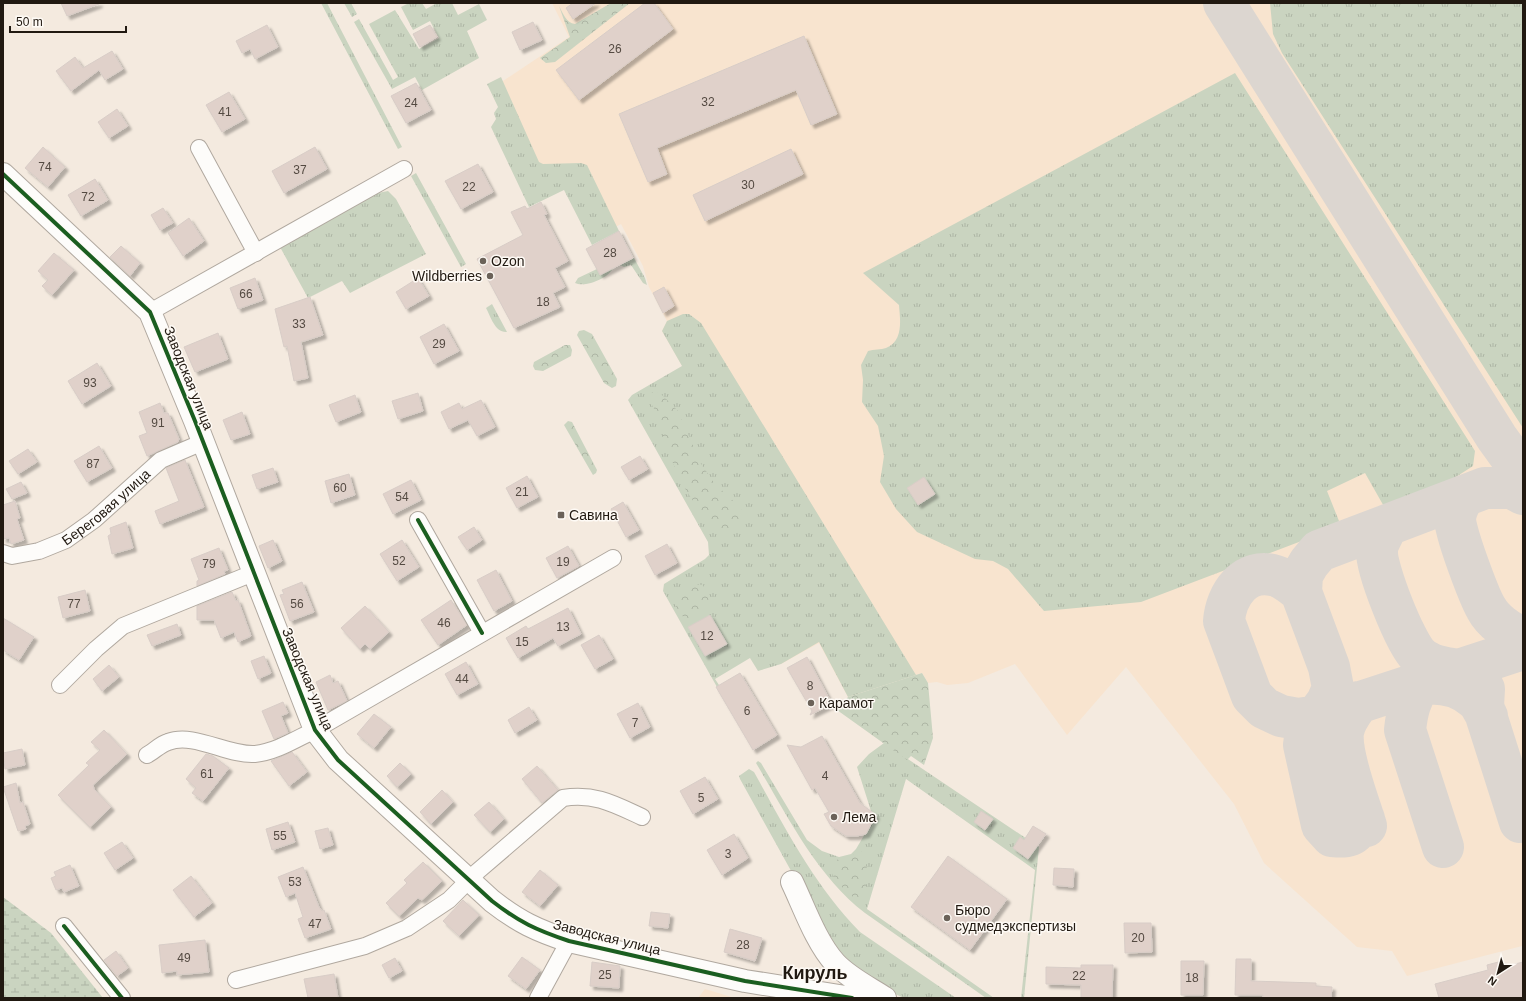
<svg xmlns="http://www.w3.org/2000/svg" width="1526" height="1001" font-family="Helvetica,sans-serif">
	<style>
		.built { fill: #f8e4cf }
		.grass { fill: url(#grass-tufts) }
		.forest { fill: url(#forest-crowns) }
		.wetland { fill: url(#wetland-marsh) }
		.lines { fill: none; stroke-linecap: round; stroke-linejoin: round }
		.taxiway { stroke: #dcd6d0; stroke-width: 42 }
		.building { fill: #e0d1ca; stroke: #d8cdc7; filter: url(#shadow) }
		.street-casing { stroke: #b0a89f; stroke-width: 18 }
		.secondary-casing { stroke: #b0a89f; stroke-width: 24 }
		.street { stroke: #fdfcfa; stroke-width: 16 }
		.secondary { stroke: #fdfcfa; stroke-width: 22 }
		.cycleway-casing { stroke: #fefaf5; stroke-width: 6 }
		.cycleway { stroke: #1b5e20; stroke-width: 4 }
		.poi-dot { fill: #6b6259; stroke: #fefaf5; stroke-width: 1.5 }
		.labels { text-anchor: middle; stroke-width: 3; stroke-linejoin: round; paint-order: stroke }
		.number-label { font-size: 12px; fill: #544a42 }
		.poi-label { font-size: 14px; fill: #211911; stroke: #fefaf5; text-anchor: start }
		.street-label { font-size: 14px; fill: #211911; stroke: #fefaf5 }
		.district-label { font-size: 18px; font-weight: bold; fill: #211911; stroke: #fefaf5 }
	</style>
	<defs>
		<pattern id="grass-tufts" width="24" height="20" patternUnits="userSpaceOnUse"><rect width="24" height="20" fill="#cad4c0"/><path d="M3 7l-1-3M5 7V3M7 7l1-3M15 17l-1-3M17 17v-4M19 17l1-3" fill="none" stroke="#adb5a4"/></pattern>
		<pattern id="forest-crowns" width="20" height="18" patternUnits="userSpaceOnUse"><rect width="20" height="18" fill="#cad4c0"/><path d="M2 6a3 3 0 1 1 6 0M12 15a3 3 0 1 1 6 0" fill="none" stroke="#adb5a4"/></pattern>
		<pattern id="wetland-marsh" width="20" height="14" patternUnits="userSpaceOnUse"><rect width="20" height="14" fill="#cad4c0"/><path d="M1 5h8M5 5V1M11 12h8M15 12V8" fill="none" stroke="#adb5a4"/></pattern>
		<filter id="shadow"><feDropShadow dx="3.5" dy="3.5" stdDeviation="1" flood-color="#0004"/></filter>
	</defs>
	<rect width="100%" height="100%" fill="#f4eadf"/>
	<path class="built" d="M552 3H1523V948L1522 946 1407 976 1392 951 1357 947 1264 863 1234 804 1126 667 1067 735 1015 664 968 683 947 685 937 682 928 683 922 673 848 697 819 643 781 664 778 532 662 331 667 321 649 287 643 266 621 224 612 229 583 167 536 168 500 83 569 37Z
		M705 989 735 998H698Z"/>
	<path class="grass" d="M321 3H327L402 147 398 149Z
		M344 3H351L357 14 352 17Z
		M409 3H422L426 9 437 3H452L458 15 479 4 487 20 467 31 479 58 422 90 415 77 392 89 354 22 359 19 393 80 398 77 369 24 395 10 419 49 439 38 430 21 413 30 401 7Z
		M1270 3H1523V428L1282 53 1273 34Z
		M1235 73 1475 451 1473 466 1448 482 1386 510 1365 473 1327 491 1341 526 1141 602 1044 611 1008 569 993 561 975 559 917 532 896 509 880 482 884 456 878 426 862 402 863 380 861 365 868 351C874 349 881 350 886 348 904 341 900 319 899 305L863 273Z
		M501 77 539 162 543 164 581 163 587 165 619 231 592 245 564 190 529 207 491 127 496 119 494 113 498 107 487 84Z
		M416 173 466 264 461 267 411 176Z
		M388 191 396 199 426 254 350 293 342 281 308 298 280 247 378 193Z
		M634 258 645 278 647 285 643 283 631 265 624 267 620 265Z
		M613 268C609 278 585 288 575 283L578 278 597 269 600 275Z
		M492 304 507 332C495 333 491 317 486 308Z
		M683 314H689L701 323 916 675 848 697 819 642 781 664 758 671 750 658 715 679 719 685 717 687 663 591 664 584 705 559 709 555 708 542 628 400 632 395 682 366 662 331 667 321Z
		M884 743 1039 847 1024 998H1021L1035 870 906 779 867 909 994 998H986L865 913C816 875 787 815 756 763L758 761 761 763 807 840 822 851 839 857 851 854 856 849 876 815 871 811 857 767 869 754Z
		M749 769 754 772C785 828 814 885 860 932L956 998H904L884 989 843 958 795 878 740 779 739 776Z"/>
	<path class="forest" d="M611 3H630L555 62 546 63 540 58 570 37 559 6C563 13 566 23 575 24Z
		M584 330 592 334 617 379 616 386 612 388 604 383 577 335 579 331Z
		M565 345H570L572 350 571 356 543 371 535 370 533 366 534 362Z
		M654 392 661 394 678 411 701 464 715 484 741 508 742 517 730 531H723L710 522 699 510 684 487 663 442V426L649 399 651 393Z
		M568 421 572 422 597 470 596 473 593 475 590 470 564 425Z
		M687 584 703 585 710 603 703 612 689 621C673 612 670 594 687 584Z
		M922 673 928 683 933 738 924 765 911 756 907 760 837 710 848 697Z
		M858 850 862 852C869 867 868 881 863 897L859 900C851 898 826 873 831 865 835 857 844 860 851 857 853 855 855 852 858 850Z"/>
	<path class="wetland" d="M3 897 51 933 103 998H3Z"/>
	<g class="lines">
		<path class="taxiway" d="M1224 3 1497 438 1523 474
			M1463 498C1459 504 1456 510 1455 518 1454 530 1479 596 1486 608 1494 623 1509 631 1523 639
			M1387 525C1384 533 1377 543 1377 551 1376 569 1405 642 1418 655 1429 666 1445 668 1460 670
			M1301 592C1293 586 1286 579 1276 576 1245 566 1226 595 1224 621L1252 696 1264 708 1281 716 1298 719 1318 716 1523 649
			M1484 689 1483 706 1520 822
			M1359 702C1352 712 1345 720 1343 732 1340 756 1359 802 1366 826
			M1364 819C1354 836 1351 838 1332 836L1322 825 1304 745 1306 730 1327 702 1333 688 1329 667 1301 592 1302 575 1309 563 1319 551 1485 488H1512L1523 494
			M1443 847 1405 730C1407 712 1410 699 1420 684 1439 682 1461 685 1476 700 1481 704 1483 711 1487 716"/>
	</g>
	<path class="building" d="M61 3H99V4L67 16Z
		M573 3H596L573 19 566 8Z
		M645 3H654L673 29 579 100 556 70Z
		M533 22 542 40 520 50 512 32Z
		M267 25 278 47 255 59 250 49 242 53 236 41Z
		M430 25 437 37 420 47 413 34Z
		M804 36 837 114 811 125 796 90 657 148 667 174 648 182 619 114Z
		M112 51 123 69 105 80 99 70 71 91 56 71 75 57 83 68Z
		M416 83 431 110 406 123 391 96Z
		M229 92 245 119 222 132 206 105Z
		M117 109 128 126 109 138 98 122Z
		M43 147 65 167 48 187 25 168Z
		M315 147 327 169 284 193 272 171Z
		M791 149 803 174 705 221 693 195Z
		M478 164 493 192 461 209 445 181Z
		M95 179 108 200 81 216 68 195Z
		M541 202 547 214 544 215 568 261 555 268 565 287 553 293 560 307 514 328 477 259 523 235 511 212 525 206 527 209Z
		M163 208 173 223 160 230 151 215Z
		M189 218 204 241 183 256 168 233Z
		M619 231 633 258 600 275 586 249Z
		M121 246 140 263 130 276 110 257Z
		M54 253 74 270 52 295 42 286 48 280 38 271Z
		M255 278 263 300 238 309 230 288Z
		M418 278 429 296 406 309 396 292Z
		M664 287 674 306 663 313 653 293Z
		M310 297 323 335 301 342 308 378 294 381 287 346 284 347 275 309Z
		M444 324 459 351 434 364 420 337Z
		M218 333 228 359 195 372 184 347Z
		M97 363 111 386 82 404 68 381Z
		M418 393 423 411 398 419 392 401Z
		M355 395 361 412 336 422 329 405Z
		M481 400 495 427 477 436 468 420 449 429 441 412 459 403 462 409Z
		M160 403 164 413H168L179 439 178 442 147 456 139 436 147 433 139 412Z
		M242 412 250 434 231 440 223 420Z
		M99 446 112 468 87 482 74 461Z
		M28 449 37 462 18 474 9 461Z
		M640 456 648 469 629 480 621 467Z
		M185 460 204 507 160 524 155 511 179 501 166 468Z
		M273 468 278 482 257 489 252 475Z
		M349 474 355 495 331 503 325 481Z
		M527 476 538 497 517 508 506 488Z
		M924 477 935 494 918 505 907 488Z
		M411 480 421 500 393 514 383 494Z
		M21 482 27 493 12 499 6 489Z
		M15 501 20 518 17 519 24 540 11 544 9 538 3 539V505Z
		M623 502 639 530 626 537 611 509Z
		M126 522 133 548 112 554 108 536 111 534 110 528Z
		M474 527 482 540 467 550 458 537Z
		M273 540 282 561 268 568 259 546Z
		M402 540 419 567 397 581 380 554Z
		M667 544 677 563 655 575 645 556Z
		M568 546 579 566 557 578 546 558Z
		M219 548 228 570 224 571 225 574 197 586V581L199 580 191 559Z
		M496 570 512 601 494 611 477 580Z
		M302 582 314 612 290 621 280 595 284 594 282 590Z
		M85 590 90 611 63 618 58 597Z
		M232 592 236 601 238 600 251 636 238 642 234 632 221 638 214 620H197V606Z
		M451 600 467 625 438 645 421 620Z
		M365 606 389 632 370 649 365 644 360 649 341 628Z
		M568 608 581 634 558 646 553 638 518 658 506 638 526 626 528 629Z
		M710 615 727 644 705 656 688 627Z
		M3 618 34 637 19 660 3 650Z
		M177 624 181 635 152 646 147 635Z
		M599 635 613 659 595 669 581 645Z
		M264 656 271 673 258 679 251 661Z
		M807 657 832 704 810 715 812 711 787 668Z
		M466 662 478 684 457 695 445 674Z
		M109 665 119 677 102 691 93 679Z
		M740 673 777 735 753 750 716 687Z
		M330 675 333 683 338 681 347 701 328 710 316 682Z
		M283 702 288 713 281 716 288 733 274 739 262 711Z
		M638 703 650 727 630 738 617 714Z
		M529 707 537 720 515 733 508 720Z
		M374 714 391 727 374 748 357 734Z
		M104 730 127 754 93 785 94 789 111 807 90 827 58 795 89 765 86 763 100 750 91 742Z
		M822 736 860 803 876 815 866 834 857 836H846L831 826 824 814 829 812 815 788 812 790 787 745 801 747Z
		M22 749 25 765 5 769 3 753Z
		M292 752 307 772 289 786 271 761Z
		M206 754 213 756 229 768 203 801 192 793 196 788 186 779Z
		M400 763 411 774 397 787 387 776Z
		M537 766 558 790 542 803 522 779Z
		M705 777 718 799 693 814 680 791Z
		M16 783 20 803 23 802 30 824 25 826 26 829 18 831 3 787Z
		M442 790 453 802 431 824 420 812Z
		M489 802 504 819 490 832 474 815Z
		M981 811 993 819 985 830 974 822Z
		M288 822 295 842 272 850 266 829Z
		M1033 826 1046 834 1028 859 1013 848 1020 837 1024 840Z
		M328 828 333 845 320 849 315 831Z
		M734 834 748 858 722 875 707 850Z
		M122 842 133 858 115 870 104 853Z
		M948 856 1007 899 970 950 911 907Z
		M423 862 442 881 422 900 418 898 399 916 386 903 407 883 404 880Z
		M70 865 79 886 64 892 62 888 56 890 51 878 56 876 54 872Z
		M303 867 319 907 322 911 324 910 331 929 305 938 298 919 303 917 295 893 286 897 278 877Z
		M1054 868 1074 869 1073 887 1053 885Z
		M540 870 558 885 540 906 522 892Z
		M191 876 212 903 194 917 173 890Z
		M463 900 479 915 459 936 443 921Z
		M651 912 670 914 668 928 649 926Z
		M1124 923H1151L1152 952 1125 953Z
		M730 929 762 938 755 961 724 952Z
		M205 940 209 972 177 975V971L162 973 159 945Z
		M116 951 128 968 117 976 104 960Z
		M522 957 540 970 526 989 508 976Z
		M395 958 402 971 389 978 382 965Z
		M1236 959H1251V981L1316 983V986L1332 987 1331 998H1263V995H1235Z
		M1181 961H1204L1203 995H1181Z
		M1502 961 1503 967 1523 962V998H1439L1435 984 1488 970 1487 965Z
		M592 962 620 966 619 988 590 986Z
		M1081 965H1113L1112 998H1081V985L1046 984V967L1081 968Z
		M334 974 338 998H308L304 979Z"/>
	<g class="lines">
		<g class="street-casing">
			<g id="street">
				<path d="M199 148 256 253"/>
				<path d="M150 312 404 169"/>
				<path d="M418 520 482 633"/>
				<path id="s1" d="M3 553 12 556 39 551 66 540 94 520 161 460 203 442"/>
				<path d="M60 685 96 649 123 626 253 573"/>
				<path d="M147 755C154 751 161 744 168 742 194 732 228 756 255 754 276 752 296 739 315 730L613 558"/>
				<path d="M64 926 122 998"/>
				<path d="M236 980 365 946 407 928 449 900 478 871 563 798C595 793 614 804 642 817"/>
				<path d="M538 998 569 941"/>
			</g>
		</g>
		<g class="secondary-casing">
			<path id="secondary" d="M3 174 150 312 195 421 315 730 338 760 492 901C519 922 536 930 569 941L745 981 852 998
				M792 882C804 907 816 942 835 963 849 978 868 987 885 998"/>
		</g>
		<use href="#street" class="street"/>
		<use href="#secondary" class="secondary"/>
		<g class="cycleway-casing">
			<path id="cycleway" d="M3 174 150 312 195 421 315 730 338 760 492 901C519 922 536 930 569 941L745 981 852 998
				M418 520 482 633
				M64 926 122 998"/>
		</g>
		<use href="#cycleway" class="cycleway"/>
	</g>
	<g class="poi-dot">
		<circle cx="483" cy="261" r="4"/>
		<circle cx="490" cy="276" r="4"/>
		<rect x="557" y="511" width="8" height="8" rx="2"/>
		<circle cx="811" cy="703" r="4"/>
		<circle cx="834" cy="817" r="4"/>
		<circle cx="947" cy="918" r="4"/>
	</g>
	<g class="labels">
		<g class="number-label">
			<text x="615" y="53">26</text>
			<text x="708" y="106">32</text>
			<text x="411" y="107">24</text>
			<text x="225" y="116">41</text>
			<text x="45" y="171">74</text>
			<text x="300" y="174">37</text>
			<text x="748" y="189">30</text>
			<text x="469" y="191">22</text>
			<text x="88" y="201">72</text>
			<text x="610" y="257">28</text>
			<text x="246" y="298">66</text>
			<text x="543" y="306">18</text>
			<text x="299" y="328">33</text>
			<text x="439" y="348">29</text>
			<text x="90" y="387">93</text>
			<text x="158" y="427">91</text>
			<text x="93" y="468">87</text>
			<text x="340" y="492">60</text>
			<text x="522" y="496">21</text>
			<text x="402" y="501">54</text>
			<text x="399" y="565">52</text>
			<text x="563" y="566">19</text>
			<text x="209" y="568">79</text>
			<text x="74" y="608">77</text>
			<text x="297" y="608">56</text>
			<text x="444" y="627">46</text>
			<text x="563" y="631">13</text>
			<text x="707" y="640">12</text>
			<text x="522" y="646">15</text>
			<text x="462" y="683">44</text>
			<text x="810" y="690">8</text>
			<text x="747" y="715">6</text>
			<text x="635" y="727">7</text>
			<text x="207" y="778">61</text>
			<text x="825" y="780">4</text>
			<text x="701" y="802">5</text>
			<text x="280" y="840">55</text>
			<text x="728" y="858">3</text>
			<text x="295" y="886">53</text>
			<text x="315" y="928">47</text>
			<text x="1138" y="942">20</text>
			<text x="743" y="949">28</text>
			<text x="184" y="962">49</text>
			<text x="605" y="979">25</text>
			<text x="1079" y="980">22</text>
			<text x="1192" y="982">18</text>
		</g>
		<g class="poi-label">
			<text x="491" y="266">Ozon</text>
			<text x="482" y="281" text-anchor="end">Wildberries</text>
			<text x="569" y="520">Савина</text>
			<text x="819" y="708">Карамот</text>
			<text x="842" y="822">Лема</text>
			<text x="955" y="915">Бюро<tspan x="955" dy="16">судмедэкспертизы</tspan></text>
		</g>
		<g class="street-label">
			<text transform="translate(189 378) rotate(68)" y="5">Заводская улица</text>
			<text dy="5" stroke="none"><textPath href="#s1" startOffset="118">Береговая улица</textPath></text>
			<text transform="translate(308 679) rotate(67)" y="5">Заводская улица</text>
			<text transform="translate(607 937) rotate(14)" y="5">Заводская улица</text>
		</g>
		<g class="district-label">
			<text x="815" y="979">Кируль</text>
		</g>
	</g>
	<rect width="1526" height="1001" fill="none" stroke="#211911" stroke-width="8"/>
	<g transform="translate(1498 973) rotate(216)" stroke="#fefaf5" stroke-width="3" paint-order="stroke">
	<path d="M0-3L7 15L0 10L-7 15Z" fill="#211911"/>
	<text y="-6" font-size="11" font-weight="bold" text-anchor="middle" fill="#211911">N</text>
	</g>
	<path d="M10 26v6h116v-6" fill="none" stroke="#211911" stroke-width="2"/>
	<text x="16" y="26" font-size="12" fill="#211911" stroke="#fefaf5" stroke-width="3" paint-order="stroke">50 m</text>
</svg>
